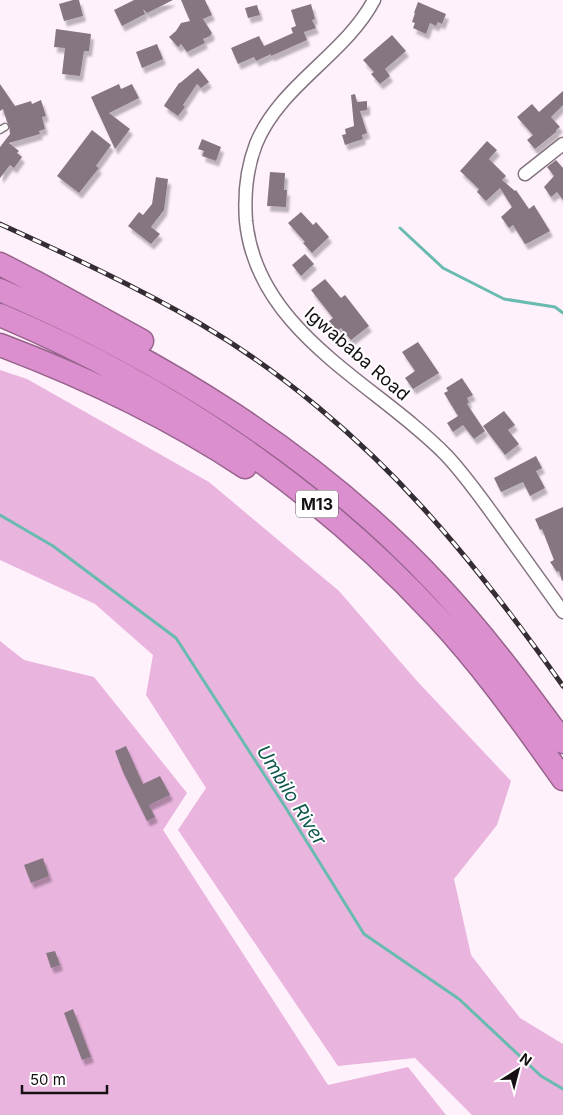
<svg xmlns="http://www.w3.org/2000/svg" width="563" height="1115" font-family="Inter,sans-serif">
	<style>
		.forest { fill: #e9b4de }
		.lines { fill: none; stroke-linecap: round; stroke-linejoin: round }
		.stream { stroke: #69bbaf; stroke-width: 3 }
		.building { fill: #857682; filter: url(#shadow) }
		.service-casing { stroke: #82737f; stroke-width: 9 }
		.minor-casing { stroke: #82737f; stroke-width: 15 }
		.motorway-casing { stroke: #97638d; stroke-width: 25 }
		.service { stroke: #fff; stroke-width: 6 }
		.minor { stroke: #fff; stroke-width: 12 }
		.motorway { stroke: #dc8fce; stroke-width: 22 }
		.rail-casing { stroke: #342d33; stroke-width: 5 }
		.rail { stroke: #fff; stroke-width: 3; stroke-dasharray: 9; stroke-linecap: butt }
		.labels { text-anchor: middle; stroke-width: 4; stroke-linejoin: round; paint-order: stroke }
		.shield { fill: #fff; stroke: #5c585b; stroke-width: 1 }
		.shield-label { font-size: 16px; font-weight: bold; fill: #161015 }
		.street-label { font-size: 18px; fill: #161015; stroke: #fff }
		.water-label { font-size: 19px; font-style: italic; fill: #0f564e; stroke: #fff }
	</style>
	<defs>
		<filter id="shadow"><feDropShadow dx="3" dy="5.5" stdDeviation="1" flood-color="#0004"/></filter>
	</defs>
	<rect width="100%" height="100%" fill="#fff1fb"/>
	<path class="forest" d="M0 370 27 379 209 482 339 591 417 681 511 781 497 825 454 879 471 955 520 1018 563 1044V1115H472L415 1058 338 1066 178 830 206 788 146 695 153 655 95 604 0 560Z
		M0 641 24 660 94 677 187 793 163 830 328 1085 408 1067 446 1115H0Z"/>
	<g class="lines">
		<path class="stream" d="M400 228 443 268 504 299 555 307 563 313
			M0 515 53 546 176 638 284 805 364 934 459 999 541 1076 563 1089"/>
	</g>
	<path class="building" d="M73 0H79L83 16 64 21 59 4Z
		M134 0H173L147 13 143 9 145 14 122 26 114 10Z
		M181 0H205L212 15 203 19 212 33 210 36 203 39 205 43 187 52 181 44 178 47 169 37 176 31 181 23 190 21Z
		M418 2 446 14 442 24 438 22 436 26 430 23 426 34 413 28 415 23 412 22 415 13H414Z
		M311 4 315 19 312 20 316 28 304 32 307 40 271 56V54L256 61 254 57 238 64 231 48 259 36 264 46 293 33 291 28 296 26 291 10Z
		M257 5 260 15 248 18 245 8Z
		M56 29 91 34 89 51H84L80 76 62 74 65 48 54 47Z
		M392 35 406 51 385 69 390 76 380 84 371 74 374 72 363 60Z
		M157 44 163 59 142 68 136 52Z
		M198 68 209 82 201 88 197 84 183 105 185 107 178 116 164 106 165 104 179 83H180Z
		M0 84 15 106 31 101 32 104 41 100 46 116 42 117 45 129 39 131 40 134 9 143 19 151 17 153 22 157 14 168 10 165 0 178V147L10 134 9 125 7 122 3 109 0 111Z
		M119 84 121 89 132 84 139 98 109 113 130 129 115 149 91 97Z
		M563 91V105L551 117 560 127 556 130V132L535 149 527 140 533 135 517 117 532 104 539 112Z
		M355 94 357 102 367 101V110L360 111 367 133 362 135 363 139 345 145 342 135 346 134 345 129 354 126 351 95Z
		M92 130 111 145 96 166 99 168 79 193 57 176Z
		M202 139 221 147 216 161 202 156 204 151 198 149Z
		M487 141 497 150 489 159 506 176 502 180 515 191 516 190 529 209 534 205 550 231 528 243 525 244 513 225 509 228 501 217 512 207 500 188 486 201 477 192 479 189 460 171Z
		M556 160 563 168V200L557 192 551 197 544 187 554 176 547 167Z
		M270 172 285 173 284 190H287L286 207 267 206Z
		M156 177 168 179 164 210 151 227 160 234 151 244 128 226 139 212 143 215 152 204Z
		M301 212 313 225 316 222 329 237 312 253 303 243 305 242 288 223Z
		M305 254 314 264 301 276 292 265Z
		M325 279 341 298 345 295 369 326 351 340 341 328 337 331 329 321 333 318 311 290Z
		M418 342 439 373 413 389 405 378 415 371 402 352Z
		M462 378 473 395 467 398 469 402 467 404 485 431 474 439 463 425 453 432 447 423 458 416 444 393 448 391 446 388Z
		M504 411 515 425 508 430 519 444 505 455 483 426Z
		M536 456 542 468 536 471 545 488 530 496 523 482 501 492 494 478Z
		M563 507V580L562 581 559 571 557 572 550 562 554 560 542 529 540 530 535 519Z
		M126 746 143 784 160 776 170 795 149 805 155 817 147 821 123 772 115 751Z
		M43 858 49 876 31 883 24 865Z
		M55 951 60 965 51 968 46 953Z
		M73 1009 91 1057 82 1060 64 1013Z"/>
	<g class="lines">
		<g class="service-casing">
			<path id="service" d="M0 130 5 127"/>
		</g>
		<g class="minor-casing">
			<path id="minor" d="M374 0C345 55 280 85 256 144 246 170 244 194 246 221 257 333 376 383 446 455 465 475 481 498 497 520 519 551 541 581 563 612
				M525 174 563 144"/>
		</g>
		<g class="motorway-casing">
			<path id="motorway" d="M0 264 35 282 142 341
				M0 290C160 358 316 455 436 583 482 632 523 687 563 742
				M0 315C164 384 314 485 435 615 483 666 523 723 563 779
				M0 345C85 377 169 417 245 467"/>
		</g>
		<use href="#service" class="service"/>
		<use href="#minor" class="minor"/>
		<use href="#motorway" class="motorway"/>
		<g class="rail-casing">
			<path id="rail" d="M0 224C68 255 135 286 199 323 281 371 360 438 423 508 474 564 519 624 563 686"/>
		</g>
		<use href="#rail" class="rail"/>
	</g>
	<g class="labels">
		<rect class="shield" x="296" y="490.5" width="42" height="27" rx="4"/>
		<g class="shield-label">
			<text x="317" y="510">M13</text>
		</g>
		<g class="street-label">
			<text transform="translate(357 354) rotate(41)" y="6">Igwababa Road</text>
		</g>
		<g class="water-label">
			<text transform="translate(292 795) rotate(58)" y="7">Umbilo River</text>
		</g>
	</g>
	<g transform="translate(518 1070) rotate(36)" stroke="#ffffff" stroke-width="4" paint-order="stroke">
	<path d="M0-4L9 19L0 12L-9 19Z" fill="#161015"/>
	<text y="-8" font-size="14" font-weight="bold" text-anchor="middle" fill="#161015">N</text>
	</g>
	<path d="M22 1085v8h85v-8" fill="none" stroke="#161015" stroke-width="2.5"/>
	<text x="30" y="1085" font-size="15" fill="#161015" stroke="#ffffff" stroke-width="4" paint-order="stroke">50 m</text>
</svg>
